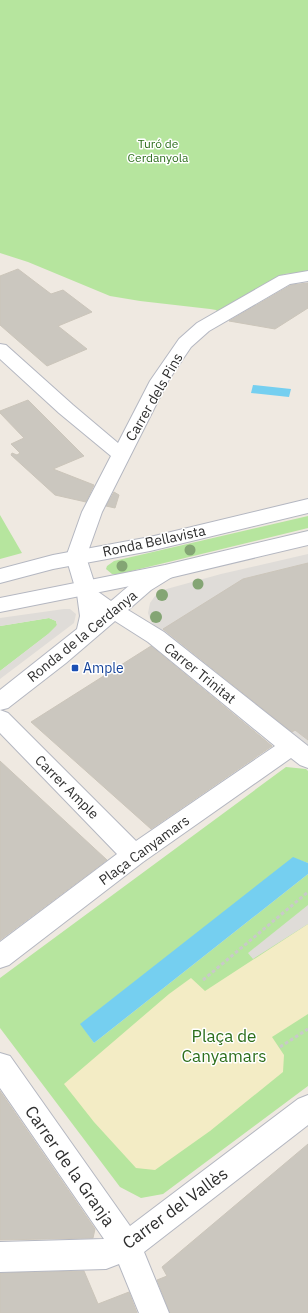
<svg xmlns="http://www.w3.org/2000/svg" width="308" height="1313" font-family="'IBM Plex Sans',sans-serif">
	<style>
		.green { fill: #b6e59e }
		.sand { fill: #f3ecc5 }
		.plaza { fill: #dfdcd8 }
		.water { fill: #75cff0 }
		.building { fill: #cbc7bf; stroke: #cbc5ba }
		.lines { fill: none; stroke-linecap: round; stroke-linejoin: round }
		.street-casing { stroke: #b4b7c1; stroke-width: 2 }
		.secondary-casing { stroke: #b4b7c1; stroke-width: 2 }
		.path { stroke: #c9c9c9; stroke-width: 3; stroke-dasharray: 3.5 2.5; stroke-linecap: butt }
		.street { fill: #fff; fill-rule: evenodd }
		.secondary { fill: #fff; fill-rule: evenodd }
		.tree { fill: #84a574 }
		.transit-dot { fill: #1a4fb4; stroke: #fff; stroke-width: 1.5 }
		.labels { text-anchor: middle; stroke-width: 3; stroke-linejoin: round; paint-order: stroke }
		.far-park-label { font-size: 12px; fill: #2c6e1b; stroke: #fff }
		.street-label { font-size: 14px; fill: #2e2e2e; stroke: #fff }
		.transit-label { font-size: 14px; fill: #164399; stroke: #fff; text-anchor: start }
		.near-park-label { font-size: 17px; fill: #2c6e1b; stroke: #fff }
		.near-street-label { font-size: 17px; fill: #2e2e2e; stroke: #fff }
	</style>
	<rect width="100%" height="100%" fill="#efe9e1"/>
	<path class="green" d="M0 0H308V272L284 274 270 285 220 314 216 310 210 309 140 301 110 296 28 262 0 253Z
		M0 515 22 553 0 559Z
		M308 516V528L119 574H112L106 569 107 566 114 561Z
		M49 618 56 621 57 625 55 629 0 671V626Z
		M286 767 306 769 308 771V863L293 858 81 1024 94 1043 308 874V1086L163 1194 141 1198 120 1187 0 1028V978Z"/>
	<path class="sand" d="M308 924V1014L272 1037 284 1055 283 1072 210 1131 155 1170 136 1168 94 1122 64 1084 169 994 191 978 205 991Z"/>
	<path class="plaza" d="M308 554V563L243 579 288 724 308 740V745L157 628 151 622 148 613 150 603 155 596 163 590 221 574Z
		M64 609H70L76 614 74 623 0 679V671L48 634 57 625 56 621 49 618 0 626V618Z
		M308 905V924L253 959 248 953Z"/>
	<path class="water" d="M253 385 291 389 289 397 251 393Z
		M293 857 308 863V874L94 1043 80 1024Z"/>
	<path class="building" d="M18 269 51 294 63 290 92 312 58 326 87 349 47 366 0 325V276Z
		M308 283V308L275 329 229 321 291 285Z
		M28 400 84 456 53 469 94 485 86 502 55 495 11 455 12 453 17 455 20 453 11 444 24 438 0 413V411Z
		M114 492 119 495 115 508 106 506Z
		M308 563V740L295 730 292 732 163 629 243 579Z
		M151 646 272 746 151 829 31 722Z
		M0 761 107 860 0 940Z
		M0 1091 95 1229 93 1238 0 1240Z
		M308 1144V1313H170L157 1280 167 1276 162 1267Z
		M84 1271 98 1304 129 1292 137 1313H0V1273Z"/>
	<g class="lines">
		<g class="street-casing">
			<path id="street" d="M308 271V281L290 284 209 331 191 347 168 381 102 512 86 557 97 591 111 601C126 589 153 561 172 567L175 572 172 577 151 590 128 610 164 632 308 746V768L300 765 291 758 143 862 9 965 0 968V942L117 854 0 733V710L8 713 136 841 275 746 148 642 115 621 66 663 8 708 0 710V690L77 629 80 616 77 594 66 557 82 512 111 456 59 413 0 359V344L6 345 73 405 118 443 150 381 179 339 197 323 279 276Z
				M0 1053 10 1056 130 1226 298 1099 308 1095V1125L144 1252 169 1313H139L119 1264 106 1269 0 1272V1242L104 1239 0 1088Z"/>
		</g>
		<g class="secondary-casing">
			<path id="secondary" d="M308 499V513L150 551 53 569 0 583V569L53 555 150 537Z
				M308 531V545L165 579 0 612V598L165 565Z"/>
		</g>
		<path class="path" d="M203 980 308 892
			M280 1047 308 1029"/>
		<use href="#street" class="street"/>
		<use href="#secondary" class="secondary"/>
	</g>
	<g class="tree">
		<circle cx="190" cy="550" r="5.5"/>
		<circle cx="122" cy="566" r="5.5"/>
		<circle cx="198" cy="584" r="5.5"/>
		<circle cx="162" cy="595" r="6"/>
		<circle cx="156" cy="617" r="6"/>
	</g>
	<rect class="transit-dot" x="71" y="664" width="8" height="8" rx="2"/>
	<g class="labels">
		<g class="far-park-label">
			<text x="158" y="148">Turó de<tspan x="158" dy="14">Cerdanyola</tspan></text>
		</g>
		<g class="street-label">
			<text transform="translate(154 397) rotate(-60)" y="5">Carrer dels Pins</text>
			<text transform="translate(154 541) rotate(-12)" y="5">Ronda Bellavista</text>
			<text transform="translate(82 636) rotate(-39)" y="5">Ronda de la Cerdanya</text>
			<text transform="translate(200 673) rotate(39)" y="5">Carrer Trinitat</text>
			<text transform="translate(67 787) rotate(45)" y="5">Carrer Ample</text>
			<text transform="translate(144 850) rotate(-36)" y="5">Plaça Canyamars</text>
		</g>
		<g class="transit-label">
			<text x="83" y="673">Ample</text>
		</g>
		<g class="near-park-label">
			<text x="224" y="1042">Plaça de<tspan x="224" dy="20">Canyamars</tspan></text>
		</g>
		<g class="near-street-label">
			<text transform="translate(70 1166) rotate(55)" y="6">Carrer de la Granja</text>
			<text transform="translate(175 1208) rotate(-36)" y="6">Carrer del Vallès</text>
		</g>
	</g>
</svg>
